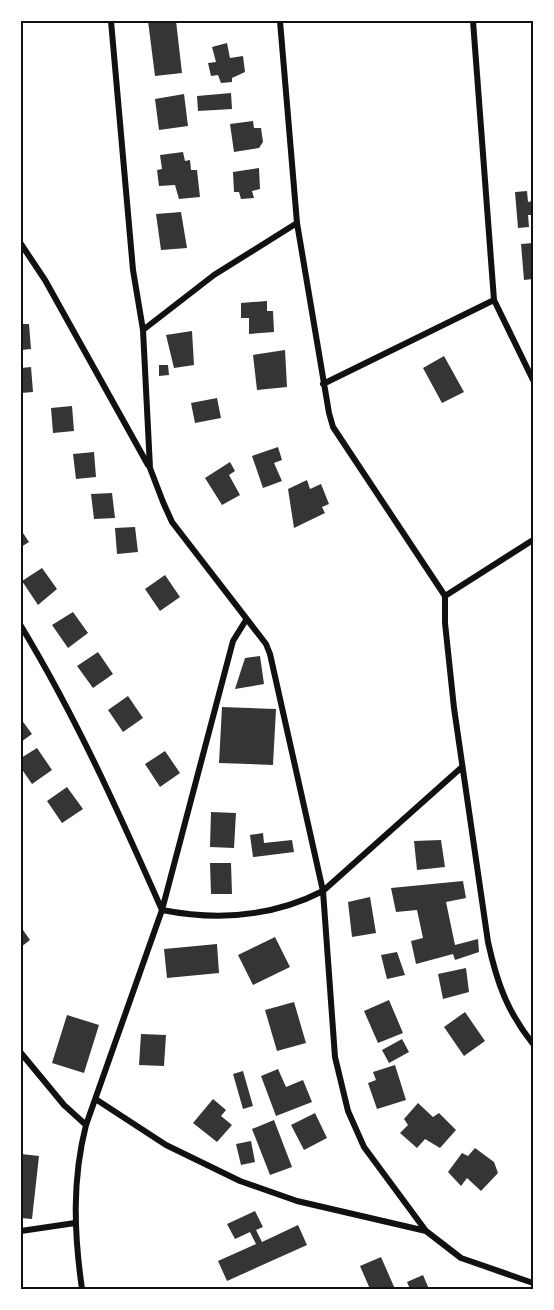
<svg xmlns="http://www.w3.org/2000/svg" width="554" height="1310" font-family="Signika,sans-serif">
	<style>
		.building { fill: #353535 }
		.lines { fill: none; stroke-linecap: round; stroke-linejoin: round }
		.minor { stroke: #111; stroke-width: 6 }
		.neatline { fill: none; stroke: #111; stroke-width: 2 }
	</style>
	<rect width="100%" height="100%" fill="#fff"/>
	<path class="building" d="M148 21H176L182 73 155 76Z
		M227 43 230 58 243 56 245 72 232 78V82L221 83 218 75 211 76 208 63 216 62 212 47Z
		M231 93 232 109 198 111 197 96Z
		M184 94 188 126 159 130 155 99Z
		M253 121 254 128H261L263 142 259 148 234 152 230 124Z
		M183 152 185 161 190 160 191 170H197L200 197 179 199 175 185 159 186 157 170 162 169 160 155Z
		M259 168 260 189 252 191 254 198 241 199 239 192H234L233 172Z
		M527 191 528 202 533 201V215H528L529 227 518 228 515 192Z
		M181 212 187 248 161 250 156 214Z
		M533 243V279L524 280 521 244Z
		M267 301V311H273L274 332 249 334V318H241V303Z
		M21 324H29L31 349 21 350Z
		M192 331 194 365 174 368 166 335Z
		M285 350 287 387 257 390 253 355Z
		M444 356 464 392 442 403 423 368Z
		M159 365H168L169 375 159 376Z
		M31 367 33 392 21 393V368Z
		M217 398 221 418 195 423 191 403Z
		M72 406 74 431 53 433 51 408Z
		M278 447 282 460 274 463 282 481 263 488 252 456Z
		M94 452 96 477 76 479 73 454Z
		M230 462 235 471 229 475 240 495 222 505 205 478Z
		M307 480 310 489 321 484 329 504 322 507 325 513 294 528 288 489Z
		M112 493 115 518 94 519 91 494Z
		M135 527 138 552 117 554 115 528Z
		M21 530 29 542 21 547Z
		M42 568 57 589 38 605 22 581Z
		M165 575 180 597 160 611 145 589Z
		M73 612 88 633 68 648 52 625Z
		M98 652 113 674 93 688 77 666Z
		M260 656 264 684 235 689 245 658Z
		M128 696 143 718 123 732 108 710Z
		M222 707 276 709 273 765 219 763Z
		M21 719 32 734 21 742Z
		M37 748 52 770 32 784 21 768V758Z
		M165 751 180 773 160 787 145 764Z
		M67 787 83 809 62 823 47 801Z
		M211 812 236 813 234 848 210 847Z
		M263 833 264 843 292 840 294 852 253 857 250 835Z
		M441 840 445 867 417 870 414 841Z
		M210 863H231L232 894H211Z
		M463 881 466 898 446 902 455 945 478 939 479 952 455 960 453 954 416 964 411 941 423 938 417 910 396 912 391 888Z
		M370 897 376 933 352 937 348 902Z
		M21 927 30 940 21 947Z
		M275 937 290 967 253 985 238 955Z
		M217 944 219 973 167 978 164 949Z
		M397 952 405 975 387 979 381 955Z
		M466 968 469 992 443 999 438 974Z
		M389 1000 403 1033 378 1043 364 1011Z
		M294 1002 306 1043 277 1051 265 1010Z
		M465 1012 485 1041 464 1056 444 1027Z
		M67 1015 99 1025 84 1073 52 1063Z
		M141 1034 166 1035 164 1066 139 1065Z
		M402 1039 409 1052 389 1063 382 1050Z
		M395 1065 406 1100 377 1109 368 1083 376 1080 373 1072Z
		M278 1069 286 1087 303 1080 312 1102 276 1116 261 1076Z
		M243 1071 253 1106 243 1109 233 1074Z
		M213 1099 226 1110 221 1116 232 1125 217 1142 193 1123Z
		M418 1103 433 1117 439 1113 456 1130 440 1148 425 1139 417 1148 400 1133 408 1125 404 1119Z
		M315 1113 327 1138 304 1150 291 1125Z
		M274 1120 292 1167 270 1175 252 1129Z
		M251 1141 255 1162 241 1165 236 1144Z
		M475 1148 494 1162 498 1173 481 1191 467 1178 461 1186 448 1172 462 1153 468 1156Z
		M21 1154 39 1156 32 1219 21 1218Z
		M255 1211 263 1227 256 1230 262 1242 298 1225 307 1245 227 1281 218 1261 256 1244 250 1232 235 1239 227 1224Z
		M381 1257 395 1289H370L360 1266Z
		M423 1275 429 1289H410L407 1282Z"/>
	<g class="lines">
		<path class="minor" d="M111 21 133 270 143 330
			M280 21 297 223 329 413 333 427 445 596
			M473 21 494 300 533 380
			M297 223 214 275 143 330 150 468 163 502 172 522 266 644 270 654 323 891 335 1057 348 1111 364 1147 426 1231
			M21 244 45 280 148 465
			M323 384 494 300
			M533 540 445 596V623L454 708 488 942C497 983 507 1011 533 1044
			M21 626C76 717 119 813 162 910 218 921 272 917 323 891L462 767
			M21 1053 64 1105 86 1125
			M97 1100 166 1145 240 1181 297 1201 426 1231 461 1258 533 1283
			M21 1231 75 1223
			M82 1289C74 1233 72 1180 86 1125L162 910 233 641 246 620"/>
	</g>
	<rect width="554" height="1310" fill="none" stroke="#ffffff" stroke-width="45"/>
	<rect x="22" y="22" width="510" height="1266" class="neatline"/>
</svg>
